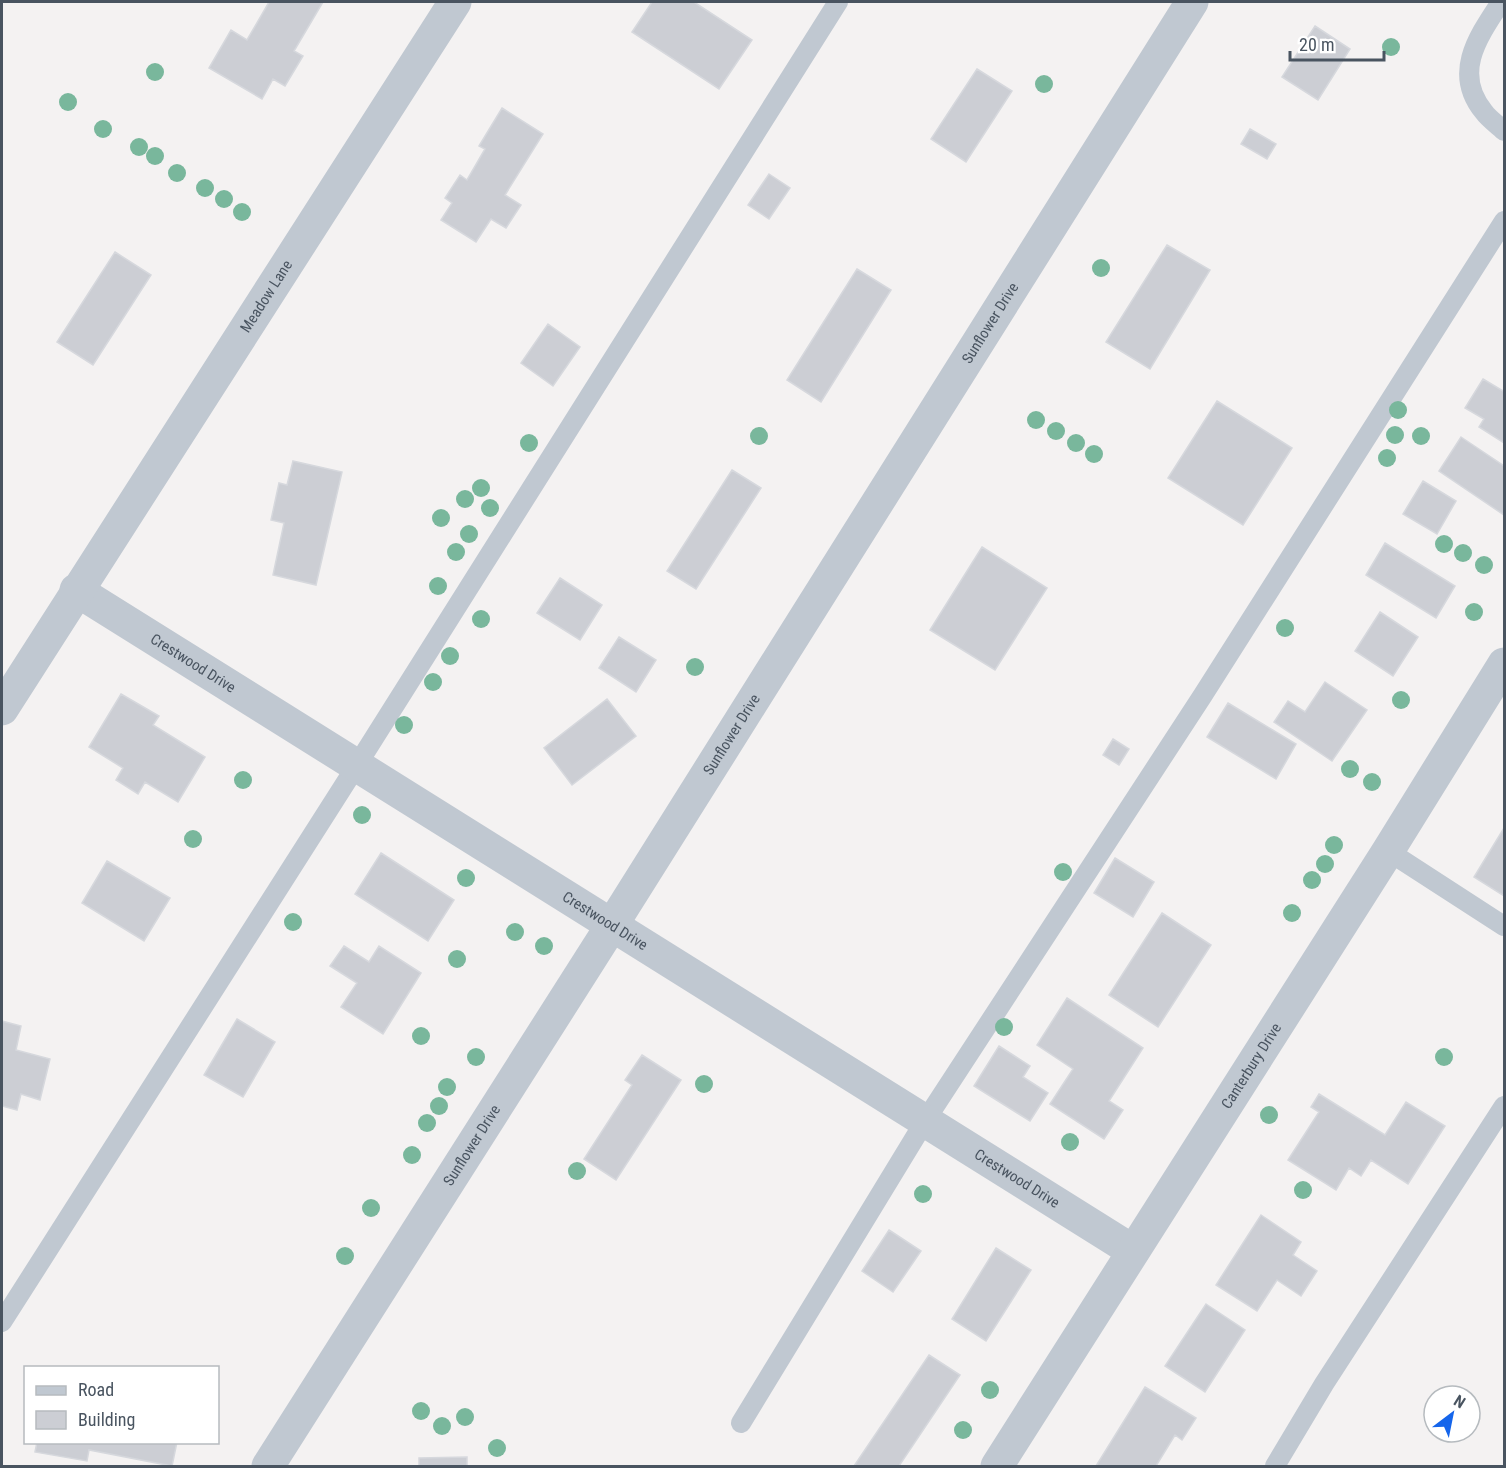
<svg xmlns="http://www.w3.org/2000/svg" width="1506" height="1468" font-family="'Roboto Condensed',sans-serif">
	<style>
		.building { fill: #ccced4; stroke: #d6d8dd; stroke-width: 1.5 }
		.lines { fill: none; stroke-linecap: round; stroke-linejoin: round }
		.lane { stroke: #c0c8d1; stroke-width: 20 }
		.street { stroke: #c0c8d1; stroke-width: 33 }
		.tree { fill: #79b79c }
		.labels { text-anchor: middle; stroke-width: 6; stroke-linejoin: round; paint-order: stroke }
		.street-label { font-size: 15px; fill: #495460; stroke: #fff }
	</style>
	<rect width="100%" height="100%" fill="#f4f2f2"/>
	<path class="building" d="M269 2H323L294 51 303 56 285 86 273 79 262 99 209 68 231 30 247 40Z
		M652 2H694L752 40 719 89 632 32Z
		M1315 26 1350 49 1318 100 1282 77Z
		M977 69 1012 91 966 162 931 139Z
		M502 108 543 134 505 195 521 205 506 228 491 219 476 242 441 220 452 203 445 198 460 175 467 180 485 149 479 146Z
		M1250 129 1276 144 1267 159 1241 144Z
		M769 174 790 188 769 219 748 205Z
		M1167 245 1210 270 1150 369 1106 342Z
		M115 252 151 275 93 365 57 342Z
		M857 269 891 290 821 402 787 380Z
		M548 324 580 347 553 386 521 363Z
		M1483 379 1503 391 1504 389V443L1479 427 1484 419 1465 408Z
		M1217 401 1292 448 1243 525 1168 478Z
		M1461 437 1504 466V515L1439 471Z
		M293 461 342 472 316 585 273 575 284 523 271 520 279 483 287 485Z
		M732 470 761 488 696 589 667 571Z
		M1423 481 1456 501 1437 534 1403 514Z
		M1385 543 1455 586 1436 618 1366 575Z
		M982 547 1047 588 995 670 930 630Z
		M560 578 602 605 580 640 537 613Z
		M1380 612 1418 637 1393 676 1355 651Z
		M619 637 656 660 636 692 599 668Z
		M1325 682 1367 710 1332 761 1274 722 1288 701 1305 712Z
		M121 694 159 716 153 725 205 757 178 802 145 782 138 794 116 780 123 768 89 747Z
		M607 699 636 736 572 785 544 748Z
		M1228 703 1296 744 1276 779 1207 737Z
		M1113 739 1129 749 1119 765 1103 755Z
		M1504 828V896L1474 877Z
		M381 853 454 900 428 941 355 894Z
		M1115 858 1154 882 1133 917 1094 893Z
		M107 861 170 898 144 941 82 903Z
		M1162 913 1211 945 1158 1027 1109 995Z
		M344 946 369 962 379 946 421 973 383 1034 341 1007 357 983 330 966Z
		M1067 998 1143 1048 1109 1101 1123 1110 1104 1139 1050 1104 1073 1069 1037 1045Z
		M237 1019 275 1042 243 1097 204 1075Z
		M2 1021 21 1026 16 1050 50 1059 40 1100 21 1094 17 1110 2 1106Z
		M999 1046 1030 1066 1023 1077 1048 1093 1030 1121 974 1086Z
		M642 1055 681 1080 616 1180 584 1159 632 1085 625 1080Z
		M1319 1094 1385 1135 1406 1102 1445 1126 1408 1184 1371 1160 1361 1176 1349 1168 1336 1190 1288 1160 1319 1112 1311 1107Z
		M1261 1215 1301 1242 1293 1255 1317 1271 1301 1296 1277 1280 1257 1311 1216 1285Z
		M889 1230 921 1251 893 1292 862 1271Z
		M996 1248 1031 1270 986 1341 952 1319Z
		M1206 1304 1245 1330 1205 1392 1165 1366Z
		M929 1355 960 1375 899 1466H854Z
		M1145 1387 1196 1418 1182 1440 1175 1435 1156 1466H1096Z
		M37 1442H177L172 1466 89 1450 87 1461 35 1452Z
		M467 1457V1466H419V1458Z"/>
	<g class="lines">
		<path class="lane" d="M1501 2C1478 37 1452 73 1484 112 1489 119 1498 125 1504 131
			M1388 851 1504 926
			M2 1322 357 765 838 2
			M741 1423 925 1121 1203 695 1504 221
			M1275 1466 1324 1384 1504 1106"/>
		<g class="street">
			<path id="s1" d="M76 590 1133 1251"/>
			<path id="s2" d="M2 709 455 2"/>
			<path id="s3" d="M268 1466 612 925 1192 2"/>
			<path id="s4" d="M997 1466 1388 851 1504 664"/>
		</g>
	</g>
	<g class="tree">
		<circle cx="1391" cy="47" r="9"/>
		<circle cx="155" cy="72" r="9"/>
		<circle cx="1044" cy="84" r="9"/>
		<circle cx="68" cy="102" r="9"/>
		<circle cx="103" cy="129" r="9"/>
		<circle cx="139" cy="147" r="9"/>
		<circle cx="155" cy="156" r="9"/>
		<circle cx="177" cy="173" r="9"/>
		<circle cx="205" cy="188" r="9"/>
		<circle cx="224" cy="199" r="9"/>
		<circle cx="242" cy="212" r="9"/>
		<circle cx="1101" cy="268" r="9"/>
		<circle cx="1398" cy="410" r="9"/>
		<circle cx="1036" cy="420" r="9"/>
		<circle cx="1056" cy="431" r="9"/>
		<circle cx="1395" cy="435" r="9"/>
		<circle cx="759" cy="436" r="9"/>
		<circle cx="1421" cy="436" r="9"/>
		<circle cx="529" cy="443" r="9"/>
		<circle cx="1076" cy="443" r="9"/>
		<circle cx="1094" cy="454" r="9"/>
		<circle cx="1387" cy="458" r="9"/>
		<circle cx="481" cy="488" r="9"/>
		<circle cx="465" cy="499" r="9"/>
		<circle cx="490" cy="508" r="9"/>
		<circle cx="441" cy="518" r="9"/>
		<circle cx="469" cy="534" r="9"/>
		<circle cx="1444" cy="544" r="9"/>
		<circle cx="456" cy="552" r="9"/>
		<circle cx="1463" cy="553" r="9"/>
		<circle cx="1484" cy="565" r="9"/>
		<circle cx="438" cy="586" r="9"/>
		<circle cx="1474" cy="612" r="9"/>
		<circle cx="481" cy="619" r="9"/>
		<circle cx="1285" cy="628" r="9"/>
		<circle cx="450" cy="656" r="9"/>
		<circle cx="695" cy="667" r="9"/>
		<circle cx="433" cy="682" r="9"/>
		<circle cx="1401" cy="700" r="9"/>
		<circle cx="404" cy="725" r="9"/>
		<circle cx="1350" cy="769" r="9"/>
		<circle cx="243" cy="780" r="9"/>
		<circle cx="1372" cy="782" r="9"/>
		<circle cx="362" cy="815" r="9"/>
		<circle cx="193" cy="839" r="9"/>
		<circle cx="1334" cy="845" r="9"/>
		<circle cx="1325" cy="864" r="9"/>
		<circle cx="1063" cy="872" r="9"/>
		<circle cx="466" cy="878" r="9"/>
		<circle cx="1312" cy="880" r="9"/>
		<circle cx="1292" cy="913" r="9"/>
		<circle cx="293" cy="922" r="9"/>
		<circle cx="515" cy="932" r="9"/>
		<circle cx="544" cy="946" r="9"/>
		<circle cx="457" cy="959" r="9"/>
		<circle cx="1004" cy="1027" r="9"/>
		<circle cx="421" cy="1036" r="9"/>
		<circle cx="476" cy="1057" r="9"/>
		<circle cx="1444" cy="1057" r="9"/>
		<circle cx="704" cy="1084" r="9"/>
		<circle cx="447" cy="1087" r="9"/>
		<circle cx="439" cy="1106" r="9"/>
		<circle cx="1269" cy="1115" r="9"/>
		<circle cx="427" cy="1123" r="9"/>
		<circle cx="1070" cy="1142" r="9"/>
		<circle cx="412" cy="1155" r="9"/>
		<circle cx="577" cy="1171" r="9"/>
		<circle cx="1303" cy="1190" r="9"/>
		<circle cx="923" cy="1194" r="9"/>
		<circle cx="371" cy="1208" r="9"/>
		<circle cx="345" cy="1256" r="9"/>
		<circle cx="990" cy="1390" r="9"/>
		<circle cx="421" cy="1411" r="9"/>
		<circle cx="465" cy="1417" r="9"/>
		<circle cx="442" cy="1426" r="9"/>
		<circle cx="963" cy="1430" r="9"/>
		<circle cx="497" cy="1448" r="9"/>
	</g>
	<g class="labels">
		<g class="street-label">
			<text dy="5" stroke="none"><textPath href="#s2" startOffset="490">Meadow Lane</textPath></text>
			<text dy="5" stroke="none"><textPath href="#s3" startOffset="1352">Sunflower Drive</textPath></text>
			<text dy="5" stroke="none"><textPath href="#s1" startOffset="138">Crestwood Drive</textPath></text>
			<text dy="5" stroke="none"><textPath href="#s3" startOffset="866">Sunflower Drive</textPath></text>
			<text dy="5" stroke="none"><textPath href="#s1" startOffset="624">Crestwood Drive</textPath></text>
			<text dy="5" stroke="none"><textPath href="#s4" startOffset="474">Canterbury Drive</textPath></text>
			<text dy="5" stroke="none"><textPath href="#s3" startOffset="380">Sunflower Drive</textPath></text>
			<text dy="5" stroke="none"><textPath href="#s1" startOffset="1110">Crestwood Drive</textPath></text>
		</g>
	</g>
	<rect width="1506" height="1468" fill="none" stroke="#495460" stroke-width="6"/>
	<rect x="24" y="1366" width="195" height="78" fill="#ffffff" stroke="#b6bbbf" stroke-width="1.5"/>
	<rect x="36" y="1386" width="30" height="9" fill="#c0c8d1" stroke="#b6bbbf" stroke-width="1.5"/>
	<text x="78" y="1396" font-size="18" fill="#495460">Road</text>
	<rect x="36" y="1411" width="30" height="18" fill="#ccced4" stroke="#b6bbbf" stroke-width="1.5"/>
	<text x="78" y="1426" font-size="18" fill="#495460">Building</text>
	<g transform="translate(1452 1414) rotate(32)"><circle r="28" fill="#ffffff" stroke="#b6bbbf" stroke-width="1.5"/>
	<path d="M0-4.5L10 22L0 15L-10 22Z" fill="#1565eb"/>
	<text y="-9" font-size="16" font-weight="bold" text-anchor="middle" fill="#495460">N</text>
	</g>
	<path d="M1290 51v9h94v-9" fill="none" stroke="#495460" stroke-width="3"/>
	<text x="1299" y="51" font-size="18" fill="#495460" stroke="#ffffff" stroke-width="4.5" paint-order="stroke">20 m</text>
</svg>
